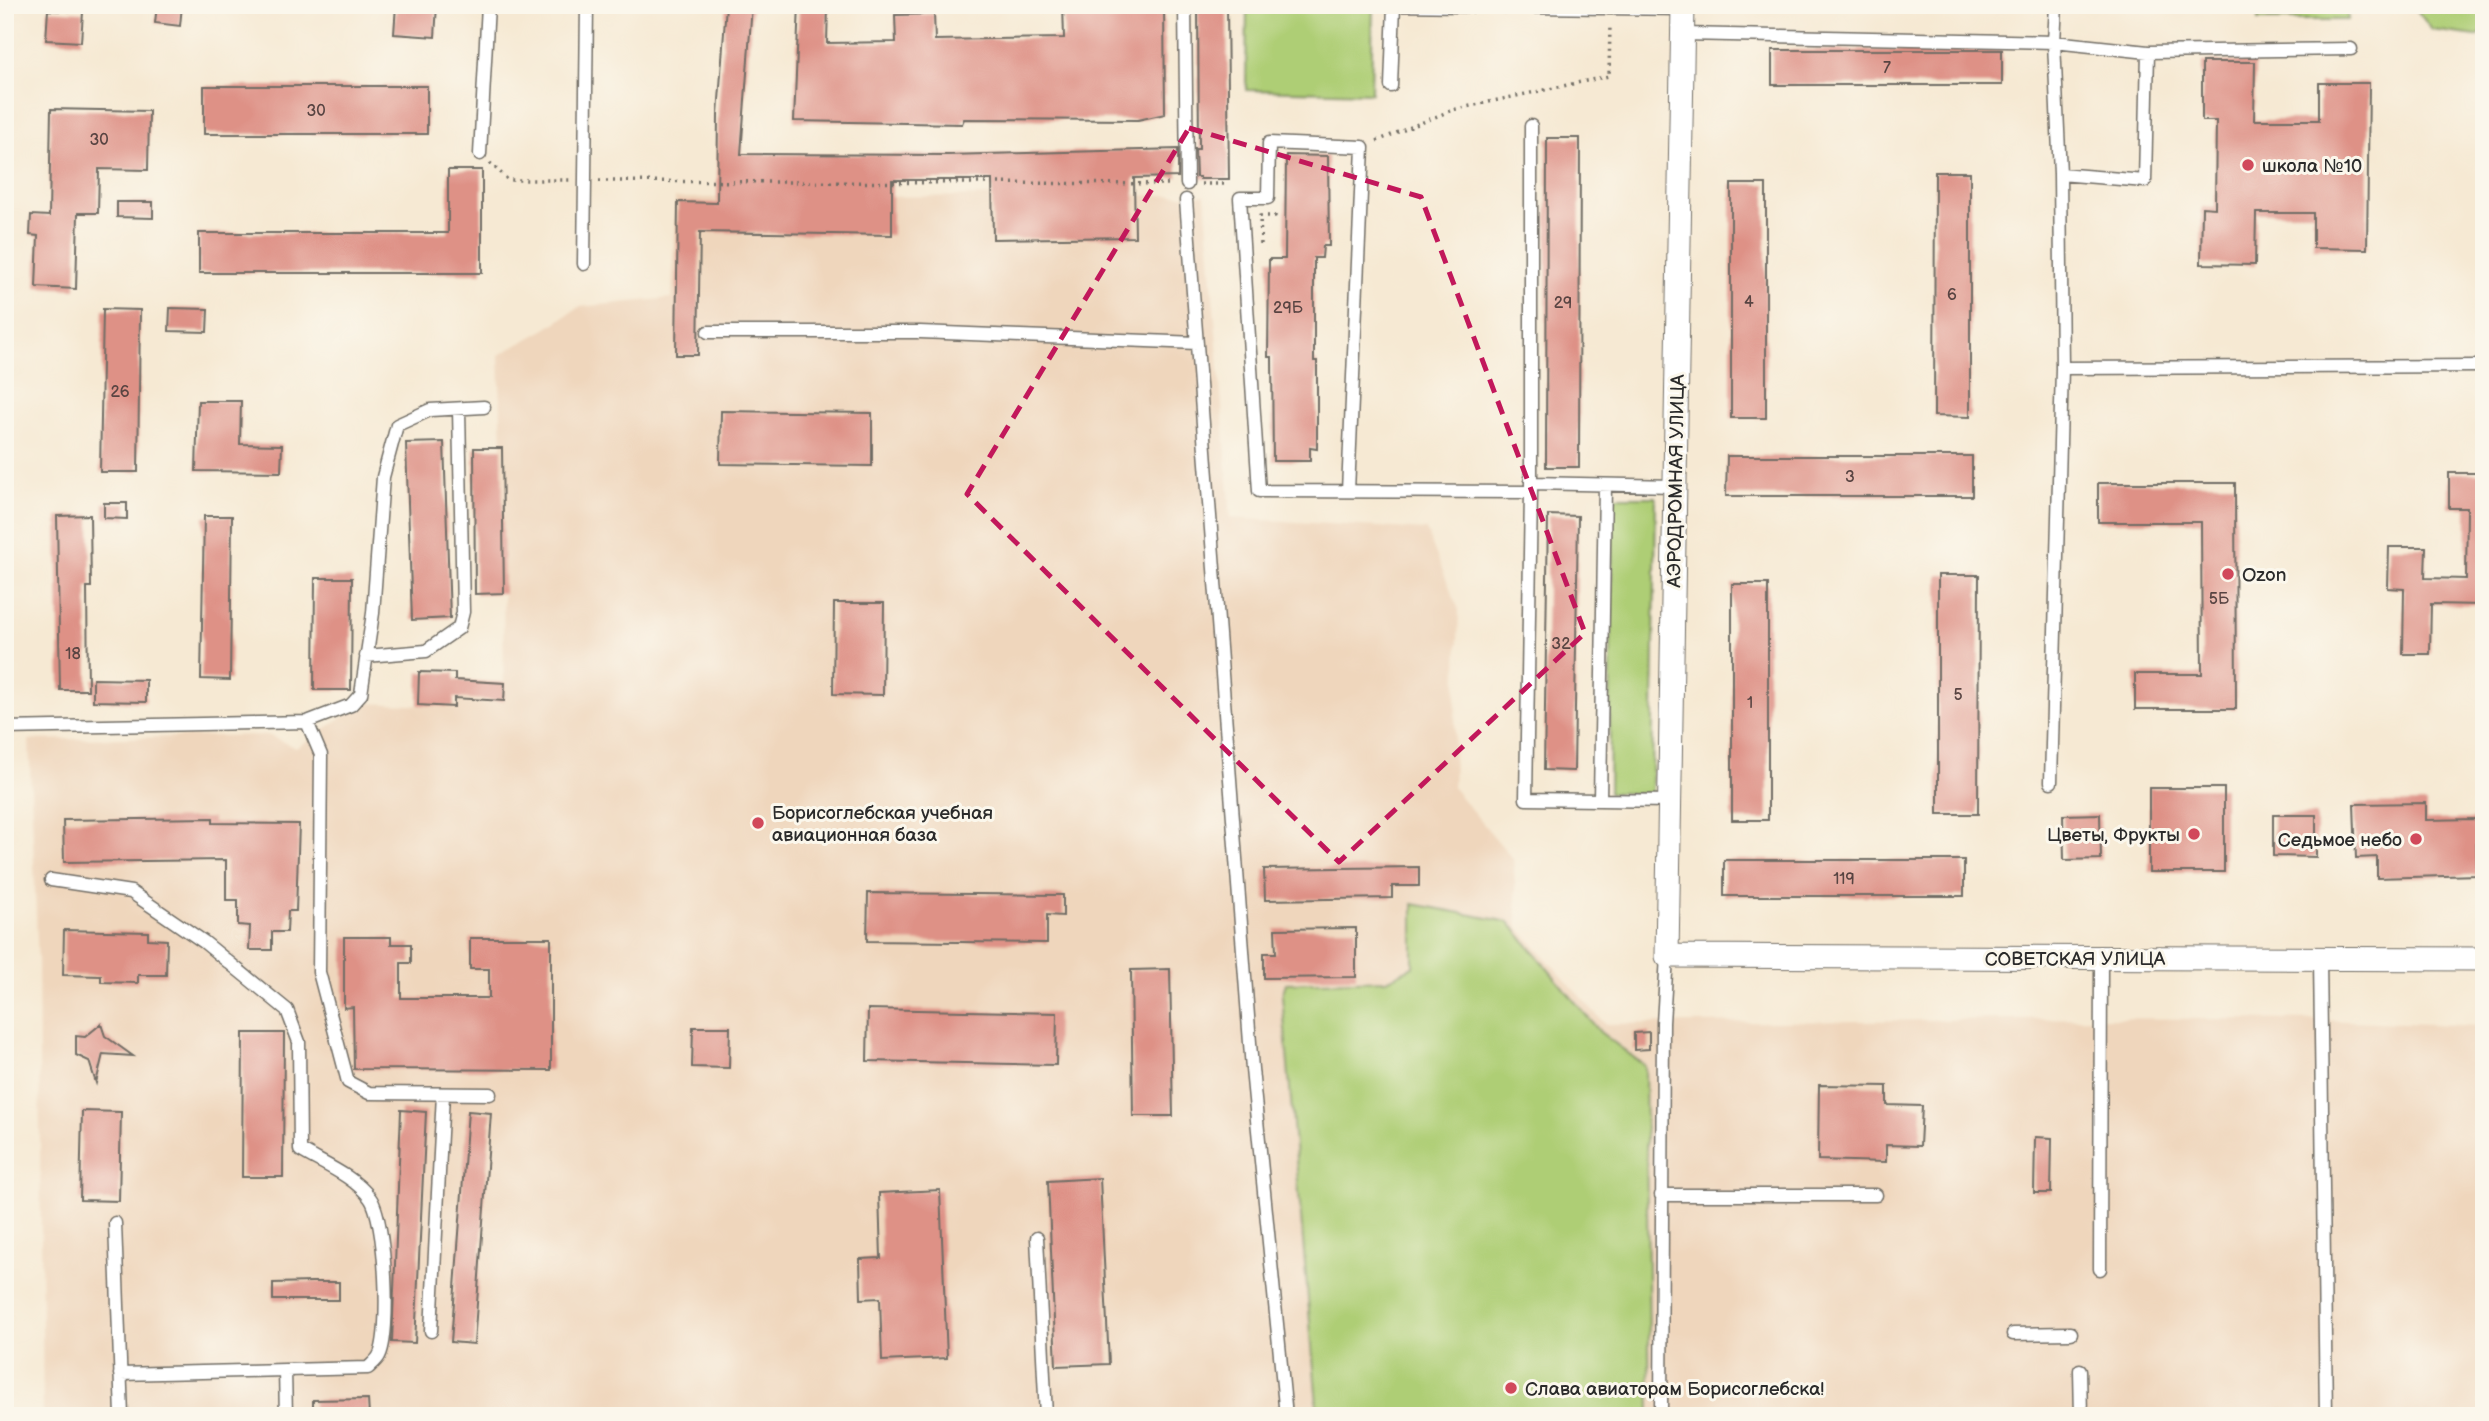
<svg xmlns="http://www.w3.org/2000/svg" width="2489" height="1421" font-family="'Balsamiq Sans',sans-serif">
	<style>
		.built { fill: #efd6bc }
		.green { fill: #aece75; stroke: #6c7c50; stroke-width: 2 }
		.building { fill: #de9186 }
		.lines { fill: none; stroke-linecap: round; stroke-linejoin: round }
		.lane-casing { stroke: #726e66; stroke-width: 15 }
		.street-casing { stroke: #726e66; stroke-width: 25 }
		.path { stroke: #726e66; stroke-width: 3.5; stroke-dasharray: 2 5; stroke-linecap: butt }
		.lane { stroke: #fff; stroke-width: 12 }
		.street { stroke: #fff; stroke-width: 23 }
		.marked { fill: none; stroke: #c2185b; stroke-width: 5; stroke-dasharray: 14 9; stroke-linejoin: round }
		.poi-dot { fill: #d1495b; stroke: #fbf7ec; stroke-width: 2.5 }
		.labels { text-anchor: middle; stroke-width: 6; stroke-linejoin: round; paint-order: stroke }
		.number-label { font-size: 16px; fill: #584442 }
		.poi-label { font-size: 19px; fill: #2b2b2b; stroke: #fbf7ec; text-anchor: start }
		.street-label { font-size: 19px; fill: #2b2b2b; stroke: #fbf7ec }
	</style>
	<rect width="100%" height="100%" fill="#fbf7ec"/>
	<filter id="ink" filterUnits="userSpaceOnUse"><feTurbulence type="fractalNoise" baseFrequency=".0143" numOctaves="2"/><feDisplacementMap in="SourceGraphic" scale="14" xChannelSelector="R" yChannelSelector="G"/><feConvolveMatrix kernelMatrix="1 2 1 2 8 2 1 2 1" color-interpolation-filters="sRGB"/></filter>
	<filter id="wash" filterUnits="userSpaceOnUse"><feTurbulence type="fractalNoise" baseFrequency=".00686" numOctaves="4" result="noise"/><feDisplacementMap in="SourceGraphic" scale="28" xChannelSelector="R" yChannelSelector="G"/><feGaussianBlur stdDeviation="1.57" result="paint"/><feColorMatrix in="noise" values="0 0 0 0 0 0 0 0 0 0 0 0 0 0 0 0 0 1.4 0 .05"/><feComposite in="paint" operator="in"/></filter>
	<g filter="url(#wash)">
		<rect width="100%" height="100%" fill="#f6e9d3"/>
		<path class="built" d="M1205 195 1231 518 1426 530 1459 610 1453 788 1513 859 1518 927 1605 1024 2102 1018 2320 1020 2484 1026V1416H43L38 964 29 740 268 735 296 748 364 703 454 707 463 698 504 701 502 448 499 355 546 329 579 307 672 298 675 198Z"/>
		<path class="green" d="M1247 5H1373L1371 93 1246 90Z
			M2258 5H2347L2348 20H2258Z
			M2413 5H2484V32L2476 36 2432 30Z
			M1613 497H1656L1652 793H1609Z
			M1413 904 1509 922 1600 1032 1645 1066 1650 1416H1318L1282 995 1286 983 1387 980 1413 967Z"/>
		<g id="blocks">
			<path class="building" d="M157 5H182L180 26 155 23Z
				M396 5H437L435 37 394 34Z
				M726 5H752L741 154 946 155 1178 149V177L1134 178 1135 237 993 239 992 180H892V235L700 232 698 355H676L678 202 717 203 718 114Z
				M799 5H828L827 43 896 42 895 15 934 14 935 40 1064 38 1063 5H1164L1165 114 1138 120 964 119 962 124 794 121Z
				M1198 5H1227L1229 179H1200V177H1196L1195 149H1199Z
				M48 10 83 12 81 42 46 40Z
				M1772 50H2002V85H1772Z
				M2202 62H2255L2254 120H2319V83H2369L2367 249 2313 248V213H2256L2255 265 2201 264 2202 207 2215 208 2216 121H2202Z
				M204 86H427V134H204Z
				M51 109 149 111 148 170 99 169 98 213H78L76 289 36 287 38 236 30 235 31 215 49 216Z
				M1547 138H1580L1579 467H1546Z
				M1286 155 1328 156 1329 246H1323L1322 258H1314V361H1317V449L1310 448V461H1273L1272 357H1268L1269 259H1285Z
				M448 170H482V273H199V233H448Z
				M1935 172H1970V417L1934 416Z
				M1731 184H1766V418H1731Z
				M117 202H153V218L117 217Z
				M170 308 208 309 207 332 169 331Z
				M103 309 140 310 138 472H100Z
				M198 401H241L240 444 282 445 281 472 196 471Z
				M721 411 872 413V466L720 464Z
				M444 442 450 618 412 620 406 443Z
				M474 448H502L504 593 475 594Z
				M1727 456H1972V496H1726Z
				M2449 473H2484V605L2431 604 2430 654H2403L2404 589 2388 588 2389 547H2426L2425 578 2466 579 2467 508H2449Z
				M2098 483H2235L2236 709H2135V674H2202L2201 522H2098Z
				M104 503H127V519L104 518Z
				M90 515 91 587H87L88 690H60L57 516Z
				M1548 515 1578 516 1574 771 1544 770Z
				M204 516H232L230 680 201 679Z
				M1938 575H1979L1978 814H1938Z
				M315 578H352L351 690H314Z
				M1732 584H1768V820H1732Z
				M834 603H884L883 695 833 694Z
				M419 672 455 673V680L505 683 504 701 454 698V707L418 705Z
				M93 679 146 680V702L93 701Z
				M2149 788H2224V872H2149Z
				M2426 803V820L2476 819 2477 875 2377 878V857L2356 858 2354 804Z
				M2100 814 2101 859 2064 860 2063 815Z
				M2273 815H2316V857L2273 856Z
				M213 818V823L299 824 296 911H288L287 932H272V950H249L250 926 238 925V900H226V860L64 862 63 820Z
				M1724 860H1964V896H1724Z
				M1419 867V886H1392V898L1265 900 1264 869Z
				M868 893 1063 895V916L1047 915V943L867 941Z
				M1356 928V977L1264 978V953H1276L1275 929Z
				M64 930 148 932V939L167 940 166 975H138V983L101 982V976L63 975Z
				M344 937H391V944H411V963H401V998H489V969H470V938H551V1070L354 1069 353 1007 344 1008Z
				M1170 969 1173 1116H1133L1131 970Z
				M868 1009 1057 1013 1056 1065 867 1061Z
				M101 1024 105 1036 133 1056 103 1054 96 1083 89 1061 76 1055V1036L85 1037Z
				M693 1027H730L729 1068 692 1067Z
				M1649 1032V1049L1634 1050V1033Z
				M243 1033H284L283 1177H242Z
				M1819 1085 1887 1086V1105L1922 1106 1920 1146 1886 1145V1162L1818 1160Z
				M401 1110 426 1112 415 1343 392 1342Z
				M82 1111 121 1112 119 1201 80 1200Z
				M468 1111 491 1113 474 1344 451 1342Z
				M2035 1137 2052 1138 2051 1193H2034Z
				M1100 1178 1109 1364 1056 1366 1048 1181Z
				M940 1190 947 1358 882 1361 880 1298 861 1299 860 1259 881 1258 879 1193Z
				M312 1282H339V1300H273V1283Z
				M368 1399 369 1416H313V1400Z"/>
		</g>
	</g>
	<g filter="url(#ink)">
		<use href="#blocks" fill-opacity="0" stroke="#726e66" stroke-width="2"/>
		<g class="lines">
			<g class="lane-casing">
				<path id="lane" d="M1185 5 1187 184
					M1397 5 1683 9
					M1683 34 2054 42 2148 52 2351 49
					M1391 86 1394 5
					M1531 126V492L1526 799 1600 800 1605 485
					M480 154 488 5
					M2060 174 2145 181 2148 52
					M1186 200 1252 1069 1286 1416
					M584 264 587 5
					M708 332H920L1197 343
					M2062 368 2484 366
					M1531 483 1675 486
					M1348 491 1363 147 1269 143 1268 198H1240L1259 491 1531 492
					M366 656 426 651 459 628 463 612 459 409
					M307 722 321 755 319 972 348 1082 369 1093 490 1094
					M5 728 307 722 351 705 361 694 373 613 383 477 397 425 430 410 484 407
					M2051 782 2062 368 2060 174 2054 42 2056 5
					M1600 800 1669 801
					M51 880 131 892 204 942 287 1010 299 1042 300 1150C323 1164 354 1176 370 1198 386 1219 391 1335 379 1356 377 1360 372 1364 368 1368L285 1370
					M2320 958 2326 1416
					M1661 1195H1876
					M115 1223 122 1416
					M1037 1238 1046 1416
					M2100 1269 2101 958
					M431 1331 443 1094
					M2013 1334 2071 1333
					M2080 1370 2081 1416
					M120 1374 285 1370 286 1416
					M1661 1416 1663 1023 1667 956"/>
			</g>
			<g class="street-casing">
				<path id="street" d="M1683 5 1667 956 2484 959"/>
			</g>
			<path class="path" d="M1377 141 1452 110 1609 76 1610 24
				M490 163 508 180H571
				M599 181 1172 184
				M1201 184H1224
				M1261 244 1260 216H1275V211"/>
			<use href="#lane" class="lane"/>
			<use href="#street" class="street"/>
		</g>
	</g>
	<path class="marked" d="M1189 128 1421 197 1585 633 1339 862 967 494Z"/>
	<g class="poi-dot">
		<circle cx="2248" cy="165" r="7"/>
		<circle cx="2228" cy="574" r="7"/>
		<circle cx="758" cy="823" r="7"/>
		<circle cx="2194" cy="834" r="7"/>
		<circle cx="2416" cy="839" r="7"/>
		<circle cx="1511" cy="1388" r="7"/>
	</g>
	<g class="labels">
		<g class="number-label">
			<text x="1887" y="73">7</text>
			<text x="316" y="116">30</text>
			<text x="99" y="145">30</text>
			<text x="1952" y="300">6</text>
			<text x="1749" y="307">4</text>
			<text x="1563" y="308">29</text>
			<text x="1288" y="313">29Б</text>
			<text x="120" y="397">26</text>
			<text x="1850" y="482">3</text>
			<text x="2219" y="604">5Б</text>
			<text x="1561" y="649">32</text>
			<text x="73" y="659">18</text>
			<text x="1958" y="700">5</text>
			<text x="1750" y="708">1</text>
			<text x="1844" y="884">119</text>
		</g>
		<g class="poi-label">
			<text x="2262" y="172">школа №10</text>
			<text x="2242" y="581">Ozon</text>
			<text x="772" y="819">Борисоглебская учебная<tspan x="772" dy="22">авиационная база</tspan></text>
			<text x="2180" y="841" text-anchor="end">Цветы, Фрукты</text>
			<text x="2402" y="846" text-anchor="end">Седьмое небо</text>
			<text x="1525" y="1395">Слава авиаторам Борисоглебска!</text>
		</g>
		<g class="street-label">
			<text transform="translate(1675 481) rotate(-89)" y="7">АЭРОДРОМНАЯ УЛИЦА</text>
			<text x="2075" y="965">СОВЕТСКАЯ УЛИЦА</text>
		</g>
	</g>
	<rect width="2489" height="1421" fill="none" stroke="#fbf7ec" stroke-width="28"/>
</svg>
